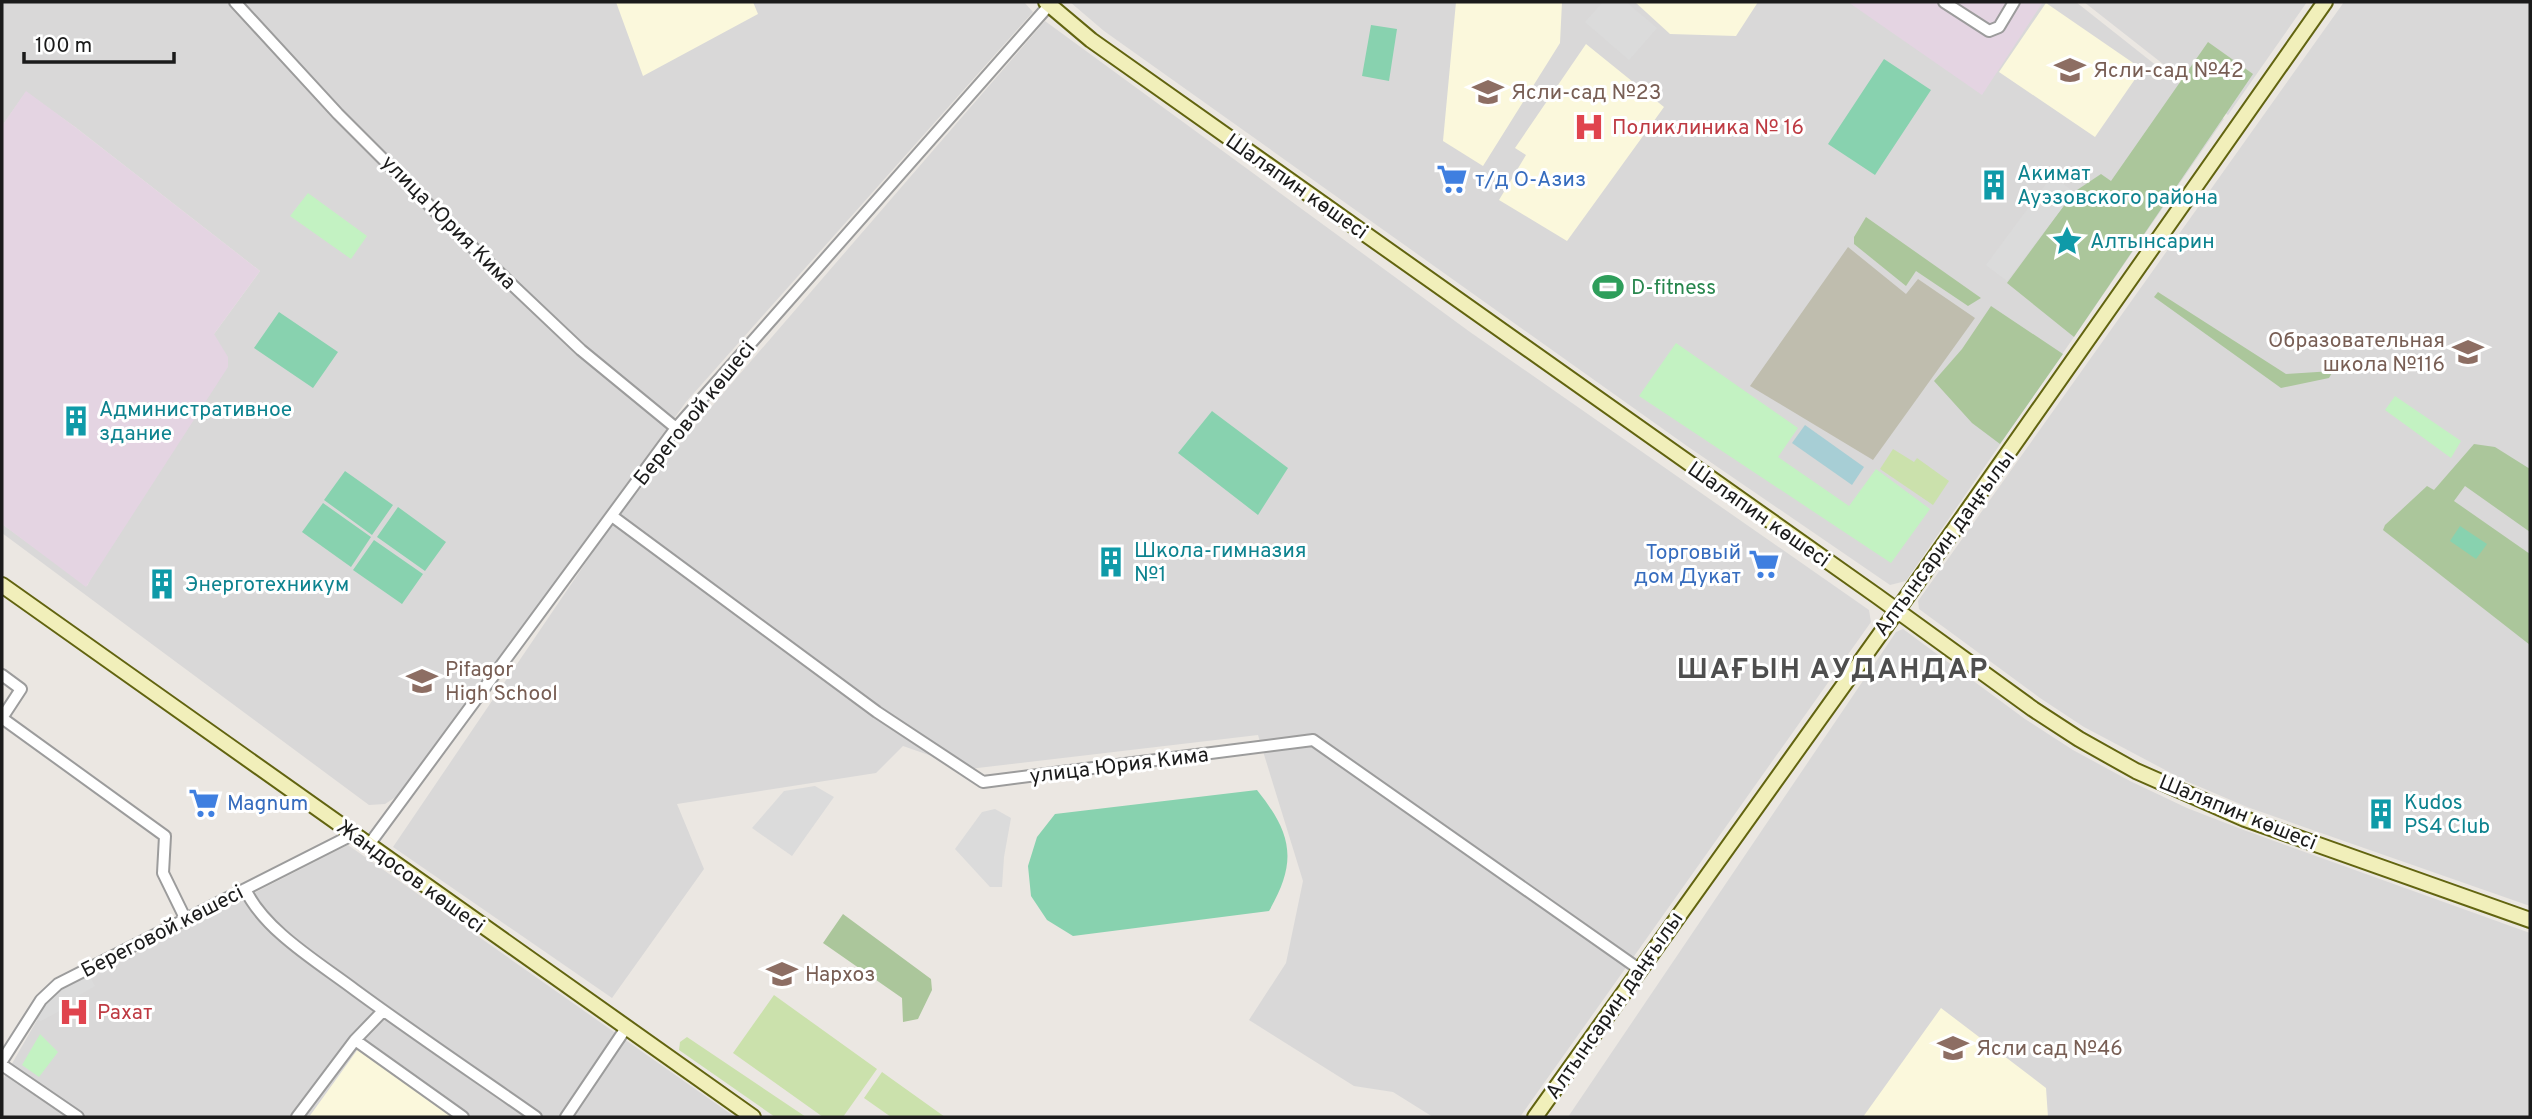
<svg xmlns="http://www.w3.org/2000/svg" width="2532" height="1119" font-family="Overpass,sans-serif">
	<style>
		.residential { fill: #d9d8d8 }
		.industrial { fill: #e4d4e2 }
		.education { fill: #fbf8dc }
		.construction { fill: #bfbdae }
		.grass { fill: #cbe1ac }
		.forest { fill: #abc69b }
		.park { fill: #c3f2c2 }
		.pitch { fill: #88d2af }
		.parking { fill: #dbdbdb }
		.water { fill: #a7ced5 }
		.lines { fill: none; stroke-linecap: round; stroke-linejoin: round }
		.minor-casing { stroke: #9c9c9c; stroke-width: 14 }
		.secondary-casing { stroke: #626410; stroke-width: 18 }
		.minor { stroke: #fff; stroke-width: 10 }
		.secondary { stroke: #f1efba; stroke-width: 14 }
		.labels { text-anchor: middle; stroke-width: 6; stroke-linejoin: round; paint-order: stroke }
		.education-label { font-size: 21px; fill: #785e54; stroke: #fff; text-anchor: start }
		.health-label { font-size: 21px; fill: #be3a42; stroke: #fff; text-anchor: start }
		.culture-label { font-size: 21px; fill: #0d838f; stroke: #fff; text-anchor: start }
		.shop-label { font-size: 21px; fill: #366cbe; stroke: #fff; text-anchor: start }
		.street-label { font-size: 21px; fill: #1b1b1b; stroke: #fff }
		.leisure-label { font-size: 21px; fill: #27864d; stroke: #fff; text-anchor: start }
		.district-label { font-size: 28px; font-weight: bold; letter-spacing: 2px; fill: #4e4e4e; stroke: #fff }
	</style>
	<rect width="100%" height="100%" fill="#ebe7e2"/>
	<path class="residential" d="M2 2H1024L1033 12 686 402 399 795 385 804 369 805 2 533V524L87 586 214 334 260 271 75 127 26 92 2 126Z
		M1070 2H2076L2224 119 1906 581 1890 585 1687 446 1104 31Z
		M2084 2H2307L2228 115Z
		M2344 2H2530V906L2247 807 2186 781 2084 727 2040 698 1919 609 1918 601Z
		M1045 21 1470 332 1869 610 1871 622 1520 1117H1433L1393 1092 1354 1086 1249 1020 1286 963 1303 881 1258 735 969 769 903 746 876 773 677 804 704 869 612 998 393 847 618 515Z
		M1903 629 2025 719 2073 750 2130 781 2187 808 2241 829 2530 933V1117H1568L1896 632Z
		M348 845 735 1117H2V1081L44 1008 58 993Z"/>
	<path class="industrial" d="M1848 2H2043L1982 95Z
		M26 91 75 127 260 271 214 334 228 357V367L86 587 2 524V126Z"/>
	<path class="education" d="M616 2H753L758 14 643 76Z
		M1456 2H1562L1560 43 1483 166 1443 141Z
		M1635 2H1758L1736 36 1670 34Z
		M2046 3 2142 69 2095 137 1999 72Z
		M1586 44 1664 107 1567 241 1499 200 1526 155 1515 148Z
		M1941 1008 2046 1088 2048 1117H1863Z
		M358 1049 452 1117H309Z"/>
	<path class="construction" d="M1848 247 1906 294 1918 279 1975 318 1873 460 1750 386Z"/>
	<path class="grass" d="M1893 449 1914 462 1917 458 1949 481 1933 505 1880 469Z
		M774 995 877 1069 843 1117H823L733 1053Z
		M687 1037 806 1117H775L679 1050 680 1042Z
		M882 1072 945 1117H891L864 1098Z"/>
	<path class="forest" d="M2208 42 2253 74 2074 337 2007 283 2074 192 2101 174 2111 181Z
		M1866 217 1981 298 1968 306 1916 271 1906 286 1854 244V237Z
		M2158 292 2286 374 2333 371 2329 378 2281 388 2154 297Z
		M1991 306 2063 354 2000 444 1972 423 1934 381 1962 349Z
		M2474 444 2495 447 2530 469V532L2465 486 2454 501 2530 554V645L2383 530 2385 525 2427 486 2434 490Z
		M843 914 931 979 932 990 918 1019 903 1022 902 998 823 943Z"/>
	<path class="park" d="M308 193 367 236 351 259 290 216Z
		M1676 343 1798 428 1778 457 1849 506 1876 469 1930 509 1891 563 1639 396Z
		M2395 396 2461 441 2451 458 2385 410Z
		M40 1034 58 1052 39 1077 22 1065Z"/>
	<path class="pitch" d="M1371 25 1397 29 1389 81 1362 76Z
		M1884 59 1931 90 1875 175 1828 144Z
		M279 312 338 352 313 388 254 348Z
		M1212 411 1288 468 1258 515 1178 453Z
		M345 471 393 505 372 535 324 500Z
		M323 503 371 537 351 567 302 532Z
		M398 507 446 542 425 571 377 537Z
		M2460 526 2487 544 2476 559 2450 541Z
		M374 540 423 574 402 604 353 570Z
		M1257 790C1292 834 1298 861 1269 911L1073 936 1047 920 1031 896 1028 866 1037 837 1055 814Z"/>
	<path class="parking" d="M1603 2H1626L1657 28 1629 60 1585 22Z
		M2052 176 2074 192 2007 281 1986 265Z
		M815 786 834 797 792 856 752 828 784 791Z
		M995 809 1011 818 1004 857 1002 887H990L955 849 982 812Z
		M86 970 95 986 67 1002 69 1006 41 1021 31 1016 55 992Z"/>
	<path class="water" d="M1805 425 1864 467 1852 485 1792 443Z"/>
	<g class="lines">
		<g class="minor-casing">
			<path id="minor" d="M235 2 338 114 447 223 581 350 676 428
				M1944 2 1989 31 1999 27 2014 2
				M612 516 877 712 983 782 1313 740 1639 969
				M2 675 21 689 2 718 165 836 163 873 186 920
				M368 846 676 428 1052 2
				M245 889C265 931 318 962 355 990 415 1034 476 1075 536 1117
				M355 1040 463 1117
				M2 1061 41 1000 58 984 352 835
				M2 1065 78 1117
				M297 1117 355 1040 383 1011
				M566 1117 626 1028"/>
		</g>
		<g class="secondary-casing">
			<path id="secondary" d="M1046 2 1091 40 1877 596 2033 709 2079 739 2136 771 2245 819 2530 920
				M2 585 753 1117
				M1535 1117 1911 591 2325 2"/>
		</g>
		<use href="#minor" class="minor"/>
		<use href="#secondary" class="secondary"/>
	</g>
	<defs>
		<g id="school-bare" transform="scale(2.415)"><path d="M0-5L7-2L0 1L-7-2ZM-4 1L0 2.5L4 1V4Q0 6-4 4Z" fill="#8d6e63" stroke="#fff" stroke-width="2.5" paint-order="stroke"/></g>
		<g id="hospital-bare" transform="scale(2.415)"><path d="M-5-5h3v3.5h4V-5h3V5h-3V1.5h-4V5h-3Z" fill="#e0444e" stroke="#fff" stroke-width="2.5" paint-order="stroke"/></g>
		<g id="supermarket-bare" transform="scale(2.415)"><path d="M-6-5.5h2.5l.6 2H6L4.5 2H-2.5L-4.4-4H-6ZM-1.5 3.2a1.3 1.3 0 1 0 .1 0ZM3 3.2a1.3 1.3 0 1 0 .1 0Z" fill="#3f7fe0" stroke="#fff" stroke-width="2.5" paint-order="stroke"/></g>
		<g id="building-bare" transform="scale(2.415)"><path d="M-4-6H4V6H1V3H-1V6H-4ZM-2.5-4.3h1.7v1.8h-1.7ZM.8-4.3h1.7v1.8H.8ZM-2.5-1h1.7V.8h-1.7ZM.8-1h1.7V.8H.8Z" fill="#0f9aa8" stroke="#fff" stroke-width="2.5" paint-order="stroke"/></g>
		<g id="sight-bare" transform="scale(2.415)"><path d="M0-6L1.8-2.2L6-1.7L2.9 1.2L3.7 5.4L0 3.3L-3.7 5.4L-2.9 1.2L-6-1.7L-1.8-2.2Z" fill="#0f9aa8" stroke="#fff" stroke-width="2.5" paint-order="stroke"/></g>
		<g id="stadium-bare" transform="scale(2.415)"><path d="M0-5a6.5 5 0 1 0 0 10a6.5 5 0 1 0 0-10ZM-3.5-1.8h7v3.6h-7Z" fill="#2e9e5b" stroke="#fff" stroke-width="2.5" paint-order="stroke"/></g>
		<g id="university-bare" transform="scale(2.415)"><path d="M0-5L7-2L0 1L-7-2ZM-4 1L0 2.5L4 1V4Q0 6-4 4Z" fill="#8d6e63" stroke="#fff" stroke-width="2.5" paint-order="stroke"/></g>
	</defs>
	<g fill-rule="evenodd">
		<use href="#school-bare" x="2070" y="70"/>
		<use href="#school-bare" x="1488" y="92"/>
		<use href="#hospital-bare" x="1589" y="127"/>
		<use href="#supermarket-bare" x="1452" y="179"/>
		<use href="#building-bare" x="1994" y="185"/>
		<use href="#sight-bare" x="2067" y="241"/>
		<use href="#stadium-bare" x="1608" y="287"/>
		<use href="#school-bare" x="2468" y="352"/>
		<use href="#building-bare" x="76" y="421"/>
		<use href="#building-bare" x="1111" y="562"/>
		<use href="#supermarket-bare" x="1764" y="564"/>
		<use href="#building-bare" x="162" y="584"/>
		<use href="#school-bare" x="422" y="681"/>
		<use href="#supermarket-bare" x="204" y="803"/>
		<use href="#building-bare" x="2381" y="814"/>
		<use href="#university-bare" x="782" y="974"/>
		<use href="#hospital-bare" x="74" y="1012"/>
		<use href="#school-bare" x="1953" y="1048"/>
	</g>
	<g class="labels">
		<g class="education-label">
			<text x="2093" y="77">Ясли-сад №42</text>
			<text x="1511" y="99">Ясли-сад №23</text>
			<text x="2445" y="347" text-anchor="end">Образовательная<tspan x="2445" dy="24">школа №116</tspan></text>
			<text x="445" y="676">Pifagor<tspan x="445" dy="24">High School</tspan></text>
			<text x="805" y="981">Нархоз</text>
			<text x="1976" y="1055">Ясли сад №46</text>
		</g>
		<g class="health-label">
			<text x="1612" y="134">Поликлиника № 16</text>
			<text x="97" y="1019">Рахат</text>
		</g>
		<g class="culture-label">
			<text x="2017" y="180">Акимат<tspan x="2017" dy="24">Ауэзовского района</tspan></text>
			<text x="2090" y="248">Алтынсарин</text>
			<text x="99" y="416">Административное<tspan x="99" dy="24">здание</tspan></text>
			<text x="1134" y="557">Школа-гимназия<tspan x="1134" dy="24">№1</tspan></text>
			<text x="185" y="591">Энерготехникум</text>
			<text x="2404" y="809">Kudos<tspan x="2404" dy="24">PS4 Club</tspan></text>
		</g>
		<g class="shop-label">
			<text x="1475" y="186">т/д О-Азиз</text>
			<text x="1741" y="559" text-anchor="end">Торговый<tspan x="1741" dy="24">дом Дукат</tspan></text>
			<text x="227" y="810">Magnum</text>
		</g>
		<g class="street-label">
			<text transform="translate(1297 186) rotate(35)" y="7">Шаляпин көшесі</text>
			<text transform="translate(449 222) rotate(45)" y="7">улица Юрия Кима</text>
			<text transform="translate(694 413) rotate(-51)" y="7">Береговой көшесі</text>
			<text transform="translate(1759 514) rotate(35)" y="7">Шаляпин көшесі</text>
			<text transform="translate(1944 543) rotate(-54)" y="7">Алтынсарин даңғылы</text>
			<text transform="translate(1119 765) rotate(-7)" y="7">улица Юрия Кима</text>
			<text transform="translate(2238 812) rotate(22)" y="7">Шаляпин көшесі</text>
			<text transform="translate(411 876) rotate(36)" y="7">Жандосов көшесі</text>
			<text transform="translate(162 931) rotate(-27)" y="7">Береговой көшесі</text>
			<text transform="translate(1614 1005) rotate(-55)" y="7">Алтынсарин даңғылы</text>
		</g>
		<g class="leisure-label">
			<text x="1631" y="294">D-fitness</text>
		</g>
		<g class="district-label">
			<text x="1833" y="678">ШАҒЫН АУДАНДАР</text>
		</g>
	</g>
	<rect width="2532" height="1119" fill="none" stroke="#1b1b1b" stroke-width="7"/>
	<path d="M24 52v10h150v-10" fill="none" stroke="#1b1b1b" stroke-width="3.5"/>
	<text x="35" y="52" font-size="21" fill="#1b1b1b" stroke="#ffffff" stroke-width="5" paint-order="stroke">100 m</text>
</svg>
